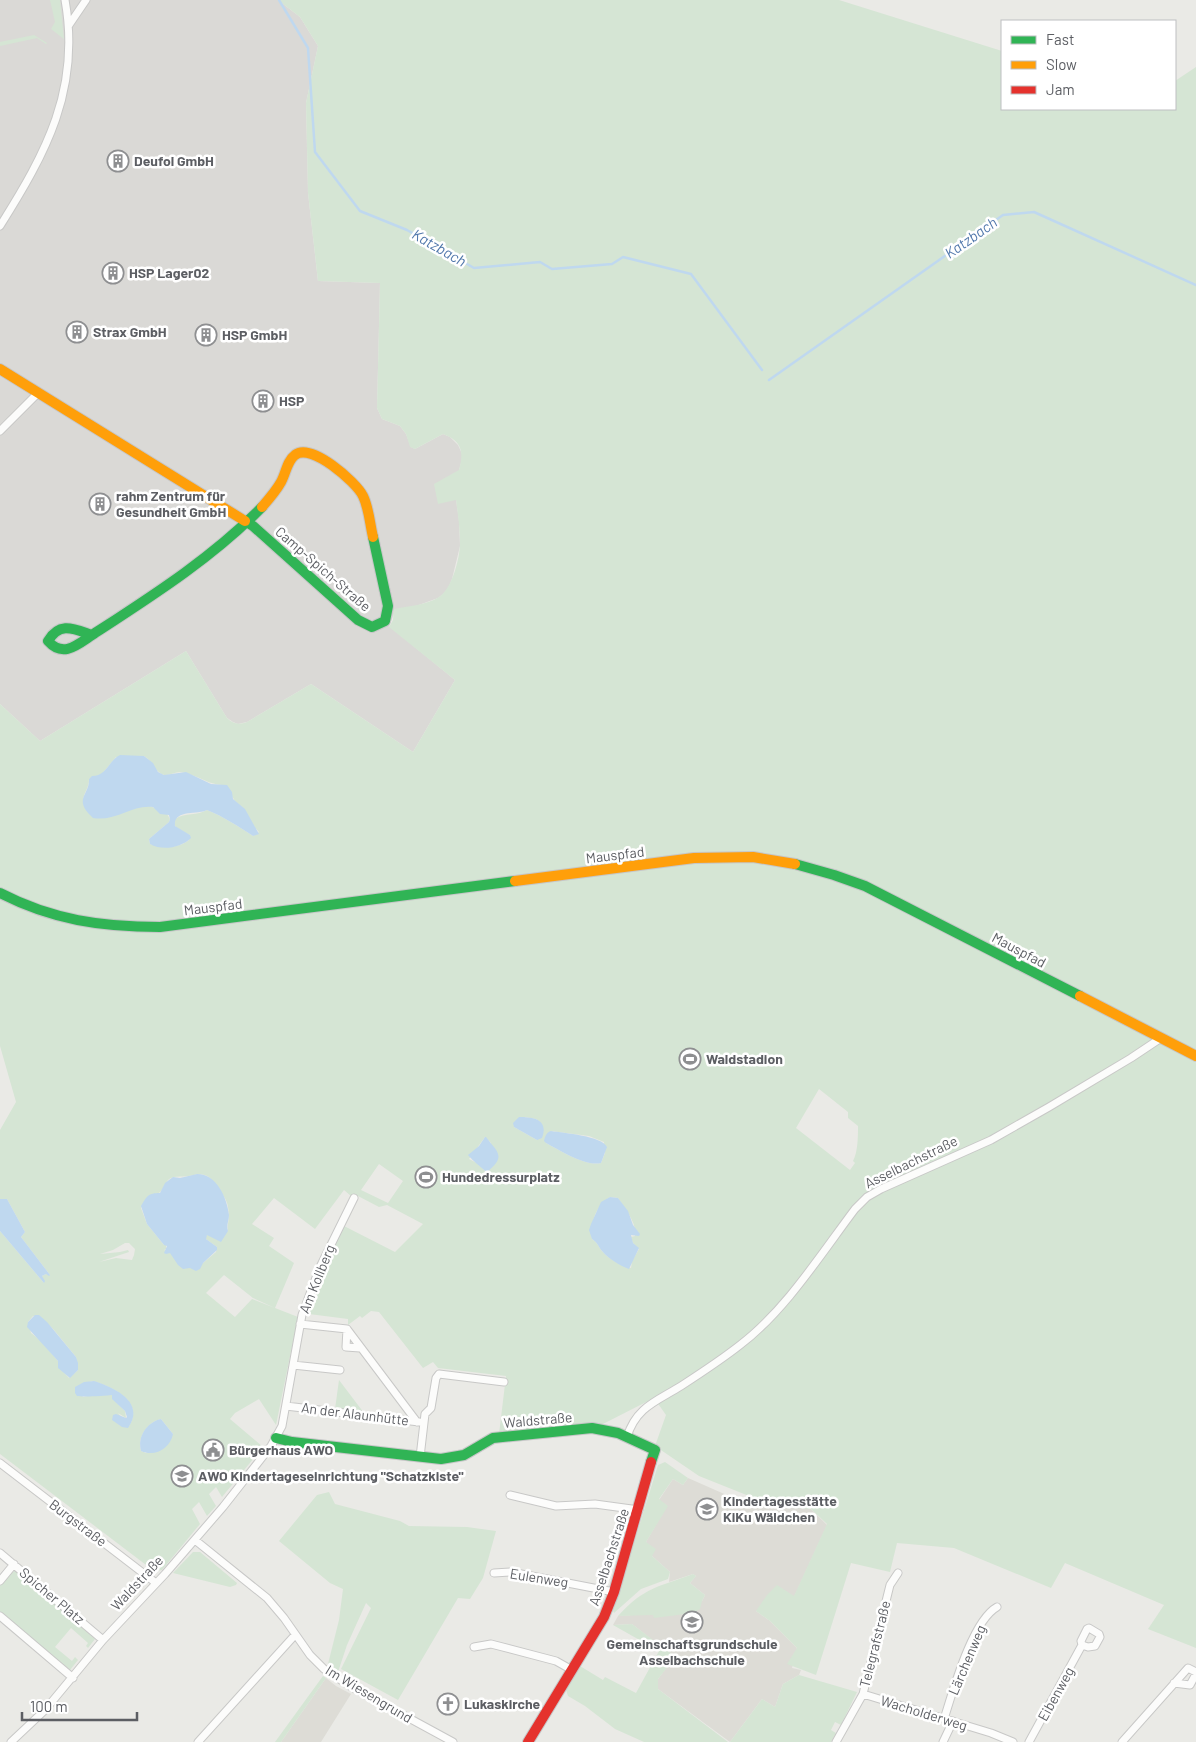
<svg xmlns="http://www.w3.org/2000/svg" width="1196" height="1742" font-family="Barlow,sans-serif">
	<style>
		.industrial { fill: #dad9d6 }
		.education { fill: #dddcd6 }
		.green { fill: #d5e5d4; fill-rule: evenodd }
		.water { fill: #bfd8ef }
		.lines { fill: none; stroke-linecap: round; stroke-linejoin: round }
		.stream { stroke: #bfd8ef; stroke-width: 2.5 }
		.street-casing { stroke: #c8c8c7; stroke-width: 9 }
		.fast-casing { stroke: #c6c6c7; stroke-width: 12 }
		.slow-casing { stroke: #c6c6c7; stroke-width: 12 }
		.jam-casing { stroke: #c6c6c7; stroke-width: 12 }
		.street { stroke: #fcfcfb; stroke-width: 7 }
		.fast { stroke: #30b455; stroke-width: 10 }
		.slow { stroke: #ff9f0a; stroke-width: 10 }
		.jam { stroke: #e5322d; stroke-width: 10 }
		.labels { text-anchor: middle; stroke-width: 5; stroke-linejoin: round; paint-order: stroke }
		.poi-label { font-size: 14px; font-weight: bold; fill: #5c5e63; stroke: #fff; text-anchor: start }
		.street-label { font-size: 14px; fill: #5c5e63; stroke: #fff }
		.water-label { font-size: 15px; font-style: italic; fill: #5077ab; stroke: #fff }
	</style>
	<rect width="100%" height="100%" fill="#eaeae6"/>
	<path class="industrial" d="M0 0H278L300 17 318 46 306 103 308 193 318 281 380 283 377 408 382 419 400 426 406 434 411 447 415 449 443 434 450 437 458 445 463 456 459 470 456 500 459 520 460 546 452 579 447 591 438 598 394 614 389 626 455 680 413 752 311 684 247 722 238 724 233 722 227 718 186 651 40 741 0 704Z"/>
	<path class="education" d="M688 1478 747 1504 811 1509 827 1525 794 1597 756 1611 770 1621 797 1648 792 1668 801 1670 799 1675 783 1684 775 1707 762 1699 730 1742 658 1689V1679L672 1660 670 1658 672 1655 632 1624 613 1625 618 1616 646 1614 654 1615V1617L702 1601 705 1595 690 1583 696 1576 693 1574 669 1582 670 1572 652 1556 646 1542 667 1506 659 1500 673 1479 683 1485Z
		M326 1678 336 1686 351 1694 321 1742H281Z"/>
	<path class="green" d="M50 0H60L64 39 51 29 55 22Z
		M278 0H839L1002 51V109H1175V81L1196 67V1648L1148 1629 1164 1605 1065 1563 1051 1588 954 1548 897 1543 890 1572 851 1563 816 1675 787 1664 797 1648 770 1621 756 1611 767 1595 777 1585 794 1596 827 1524 811 1509 774 1506 699 1476 655 1446 666 1415 654 1398 601 1425 499 1434 506 1376 438 1368 433 1362 423 1368 379 1312 371 1311 362 1318 360 1316 348 1325V1319L309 1314 334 1245 344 1226 395 1252 423 1224 387 1205 379 1207 358 1196H351L344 1190 315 1229 274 1198 252 1224 274 1238 269 1246 294 1263 275 1308 253 1298 224 1275 206 1293 235 1317 252 1299 298 1317 276 1425 259 1399 235 1413 230 1419 263 1447 222 1497 216 1487 209 1494 216 1506 207 1516 199 1502 192 1509 200 1524 162 1570 154 1571 0 1454V1231L44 1283 42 1276 46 1274 50 1275 21 1237 25 1232 7 1199H0V1130L16 1102 0 1046V704L40 741 186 651 227 718C233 724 239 725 247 722L311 684 413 752 455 680 389 627 393 620 394 609C408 606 427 605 439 597 452 589 460 558 460 543 460 529 458 515 456 500L438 504 434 484 459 470C464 452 462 441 443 434L415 449 410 447 406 434 400 426 382 419 377 408 380 283 318 281 308 193 306 103 318 46 300 17ZM144 756C152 761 154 769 160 773 167 778 173 772 180 772 197 774 207 785 225 785L235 801 245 810 251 823 259 832 253 836C238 826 224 817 207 810 197 816 186 812 175 819L174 824 178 830 190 835 189 840C177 849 164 848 150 844L149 839 169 822 170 819 167 814C158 813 157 808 150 806H84C81 793 89 791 89 779L102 774 116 757ZM819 1089 848 1112V1118L858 1126C858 1136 858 1152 853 1161L855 1163 850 1170 796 1128ZM525 1117 536 1119 540 1122 537 1140 514 1127ZM551 1131 589 1136 604 1142 605 1153 601 1163C586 1167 559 1150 546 1143ZM485 1137 491 1143 486 1172 479 1164 469 1159ZM379 1164 403 1181 388 1203 361 1190ZM197 1174C209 1174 213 1180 219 1189 226 1200 228 1201 229 1215 229 1221 227 1225 228 1231L207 1235 205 1237 206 1239 217 1247 216 1252 203 1263 164 1250 166 1249V1245H164L147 1224 141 1208C148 1197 155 1198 161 1191 166 1186 165 1179 174 1177 182 1176 189 1177 197 1174ZM610 1197 618 1198C625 1209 637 1222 635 1236L631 1237 633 1243 639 1249 632 1261 631 1268C619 1264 610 1260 602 1251 598 1246 597 1242 592 1239 590 1223 596 1205 610 1197ZM125 1243H129L135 1249 134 1255 132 1260 116 1258 99 1262 129 1252 128 1250 120 1252 100 1254 113 1250ZM33 1316 44 1320 54 1330 76 1357 78 1370 69 1378 58 1366V1361L40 1340 31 1333 28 1322ZM92 1381C111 1386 145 1401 129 1426L118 1413 126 1418 125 1411 112 1398V1395H91L83 1397 76 1387ZM161 1419 173 1434 146 1453 141 1451C137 1438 147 1422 161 1419Z
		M34 35 47 43 46 44 37 38 0 46V42Z
		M339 1380 364 1413 335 1409Z
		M665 1462 688 1478 683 1485 673 1479 659 1499 668 1506 646 1542 656 1549 652 1556 670 1572 668 1579 641 1589 614 1613 613 1611 658 1465Z
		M329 1492 335 1504 400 1521 409 1526 467 1527 496 1531 483 1578 470 1599 458 1598 398 1700 341 1669 371 1608 366 1603 347 1645 338 1672 328 1664 339 1620 343 1589 330 1583 279 1541 317 1495Z
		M193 1552H200L237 1583 236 1585 230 1587 173 1573Z
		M14 1571 18 1572 95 1639 88 1648 86 1646 88 1643 71 1628 55 1647 72 1661 75 1657 78 1660 70 1670 0 1612V1586Z
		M693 1574 696 1576 690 1583 705 1595 702 1601 700 1609 693 1613 654 1618 653 1615 618 1616C644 1587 659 1587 693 1574Z
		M632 1624 673 1655 670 1658 673 1660 658 1679V1689L728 1742H644L615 1729 585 1706 568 1696 566 1690 580 1666 603 1680 605 1677 636 1693 659 1651 613 1625Z
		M799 1675 857 1692 841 1725 835 1722 831 1730 836 1733 831 1742H730L762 1699 775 1707 783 1684Z
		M323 1676 326 1678 281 1742H275Z"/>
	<path class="water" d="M120 755 144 756 153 763 158 772 164 775 186 772 211 784 227 785 232 792 233 799 245 809 259 834 253 836C238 826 224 817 207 810 198 815 173 809 175 826L190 835 191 838C181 848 162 851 150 844L149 839 169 822 170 819 169 815 160 814 153 807C133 804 115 822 93 818 72 799 90 795 89 779L92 776C107 776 108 761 120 755Z
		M519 1117C533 1117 549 1119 542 1138L537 1140 514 1127 513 1123Z
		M551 1131C564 1133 602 1136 607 1147L601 1163C586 1167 559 1150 546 1143L544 1141C545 1136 547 1132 551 1131Z
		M485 1137H486C497 1152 507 1156 487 1172 485 1171 469 1157 468 1155L479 1146Z
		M197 1174C217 1174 227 1198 229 1215 229 1221 226 1225 228 1231L221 1242 207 1235 206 1239 217 1247V1250L203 1263 200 1269 196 1271 190 1268 183 1269 178 1265 170 1253 166 1254 164 1253 167 1246 164 1245 147 1224 141 1206C147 1196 148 1193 160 1193L165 1183 173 1177 180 1178Z
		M610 1197 618 1198 628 1211 633 1225 640 1234 639 1236 631 1235 633 1243 639 1248 629 1269C619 1265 609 1259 602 1251 598 1246 597 1242 592 1239L589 1230 591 1224 601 1202Z
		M0 1199H7L25 1232 21 1237 50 1275 49 1276 46 1274 42 1276 45 1281 44 1283 0 1231Z
		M35 1315H39L47 1322 76 1357 78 1363V1370L70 1378 58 1368V1361L27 1327 28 1322Z
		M94 1381C115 1388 146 1402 128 1428L122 1427 112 1420 113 1415 116 1414 126 1418 127 1417 125 1411 112 1399V1395C106 1396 82 1397 77 1396L75 1393V1387L84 1382Z
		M161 1419 173 1434C170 1449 155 1457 141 1451 137 1437 147 1422 161 1419Z"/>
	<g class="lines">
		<path class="stream" d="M279 0 308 48 315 152 360 211 407 230 474 268 540 262 552 269 612 264 623 257 691 274 762 370
			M769 380 1003 215 1034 212 1196 285"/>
		<g class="street-casing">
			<path id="street" d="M69 25 86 0
				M0 226C46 153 81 89 65 0
				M0 431 38 393
				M300 1324 347 1329 417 1422
				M347 1329 346 1347 360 1348
				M293 1365 340 1370
				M286 1406 419 1422
				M627 1437C636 1407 657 1401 681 1386 701 1373 721 1360 740 1345 785 1311 821 1254 855 1209L867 1197 881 1189 991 1140 1049 1107 1131 1058 1161 1038
				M420 1457 425 1414 431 1408 436 1378 439 1374 504 1382
				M0 1463 156 1583
				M510 1495 556 1506 595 1504 639 1510
				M195 1540 267 1598 284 1618 310 1655 324 1669 350 1686 453 1742
				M0 1553 103 1640
				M494 1573 511 1572 614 1592
				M0 1581 14 1564
				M0 1616 73 1678
				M474 1647 491 1644 556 1661 572 1670
				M1174 1683 1190 1685 1196 1674
				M863 1694 991 1733 1013 1742
				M944 1719C953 1691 972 1621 997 1607
				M11 1742 45 1710 103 1640 165 1574 223 1507 271 1446 282 1426 302 1315 320 1267 354 1198
				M198 1742 295 1635
				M836 1742 863 1694 890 1585 898 1573
				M943 1742 953 1721
				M1029 1742 1082 1645 1081 1641 1087 1629 1089 1628 1099 1634 1100 1637 1095 1646 1088 1647 1082 1645
				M1122 1742 1188 1668 1196 1672"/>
		</g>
		<g class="fast-casing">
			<path id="fast" d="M245 521 253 526 358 620 372 627 385 621 388 606 373 537
				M92 635C77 645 63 658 48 641 60 621 74 629 92 635 152 596 212 558 262 507
				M795 864 834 875 865 886 1080 996
				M0 893C52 920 102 927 160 927L515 881
				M276 1438 292 1442 441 1459 464 1455 493 1438 592 1428 618 1433 655 1450 651 1462"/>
		</g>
		<g class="slow-casing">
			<path id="slow" d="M0 369 245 521
				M262 507C269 499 276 491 281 482 286 473 287 461 295 455 311 442 356 482 363 496 369 508 370 525 373 537
				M515 881 694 858 753 857 795 864
				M1080 996 1196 1056"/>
		</g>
		<g class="jam-casing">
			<path id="jam" d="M528 1742 604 1617 614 1592 651 1462"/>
		</g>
		<use href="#street" class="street"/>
		<use href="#fast" class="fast"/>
		<use href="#slow" class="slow"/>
		<use href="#jam" class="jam"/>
	</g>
	<defs>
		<g id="building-ring" transform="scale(1.125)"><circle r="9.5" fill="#fff" stroke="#8e8f91" stroke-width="1.5"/><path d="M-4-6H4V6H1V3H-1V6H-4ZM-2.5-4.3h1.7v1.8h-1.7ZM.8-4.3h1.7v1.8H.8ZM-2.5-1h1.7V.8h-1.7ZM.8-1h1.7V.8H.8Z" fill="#8e8f91"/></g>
		<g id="stadium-ring" transform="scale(1.125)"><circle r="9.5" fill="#fff" stroke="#8e8f91" stroke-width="1.5"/><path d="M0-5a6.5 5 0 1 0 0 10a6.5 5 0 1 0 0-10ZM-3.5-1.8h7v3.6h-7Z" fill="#8e8f91"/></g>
		<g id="civic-ring" transform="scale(1.125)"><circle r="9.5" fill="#fff" stroke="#8e8f91" stroke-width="1.5"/><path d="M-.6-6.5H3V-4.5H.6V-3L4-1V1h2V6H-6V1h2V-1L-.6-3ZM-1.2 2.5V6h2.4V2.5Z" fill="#8e8f91"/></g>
		<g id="school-ring" transform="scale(1.125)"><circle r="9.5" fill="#fff" stroke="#8e8f91" stroke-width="1.5"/><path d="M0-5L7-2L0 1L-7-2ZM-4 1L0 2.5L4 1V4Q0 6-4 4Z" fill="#8e8f91"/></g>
		<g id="church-ring" transform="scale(1.125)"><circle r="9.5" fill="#fff" stroke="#8e8f91" stroke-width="1.5"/><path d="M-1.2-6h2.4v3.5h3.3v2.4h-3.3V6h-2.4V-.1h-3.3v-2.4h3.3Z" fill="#8e8f91"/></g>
	</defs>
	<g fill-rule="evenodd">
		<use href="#building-ring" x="118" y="161"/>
		<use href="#building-ring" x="113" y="273"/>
		<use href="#building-ring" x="77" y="332"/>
		<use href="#building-ring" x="206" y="335"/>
		<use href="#building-ring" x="263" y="401"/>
		<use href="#building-ring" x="100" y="504"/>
		<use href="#stadium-ring" x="690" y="1059"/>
		<use href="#stadium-ring" x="426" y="1177"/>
		<use href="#civic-ring" x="213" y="1450"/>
		<use href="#school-ring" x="182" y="1476"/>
		<use href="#school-ring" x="707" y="1509"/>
		<use href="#school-ring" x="692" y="1622"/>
		<use href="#church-ring" x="448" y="1704"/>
	</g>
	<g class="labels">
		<g class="poi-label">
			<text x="134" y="166">Deufol GmbH</text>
			<text x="129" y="278">HSP Lager02</text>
			<text x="93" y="337">Strax GmbH</text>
			<text x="222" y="340">HSP GmbH</text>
			<text x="279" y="406">HSP</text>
			<text x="116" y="501">rahm Zentrum für<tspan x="116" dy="16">Gesundheit GmbH</tspan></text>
			<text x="706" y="1064">Waldstadion</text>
			<text x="442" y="1182">Hundedressurplatz</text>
			<text x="229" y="1455">Bürgerhaus AWO</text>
			<text x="198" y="1481">AWO Kindertageseinrichtung "Schatzkiste"</text>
			<text x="723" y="1506">Kindertagesstätte<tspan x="723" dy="16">KiKu Wäldchen</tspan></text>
			<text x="692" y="1649" text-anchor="middle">Gemeinschaftsgrundschule<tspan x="692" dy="16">Asselbachschule</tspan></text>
			<text x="464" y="1709">Lukaskirche</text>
		</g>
		<g class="street-label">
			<text transform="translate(323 569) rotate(41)" y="5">Camp-Spich-Straße</text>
			<text transform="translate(615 855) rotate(-7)" y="5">Mauspfad</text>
			<text transform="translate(213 907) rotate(-7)" y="5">Mauspfad</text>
			<text transform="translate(1019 950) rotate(28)" y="5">Mauspfad</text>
			<text transform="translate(911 1162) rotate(-26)" y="5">Asselbachstraße</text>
			<text transform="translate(317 1279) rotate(-68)" y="5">Am Kollberg</text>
			<text transform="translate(355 1414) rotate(7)" y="5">An der Alaunhütte</text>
			<text transform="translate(538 1420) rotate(-5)" y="5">Waldstraße</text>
			<text transform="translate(78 1523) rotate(37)" y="5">Burgstraße</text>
			<text transform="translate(609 1557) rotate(-72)" y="5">Asselbachstraße</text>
			<text transform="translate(539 1578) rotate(9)" y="5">Eulenweg</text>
			<text transform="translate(137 1583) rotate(-47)" y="5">Waldstraße</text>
			<text transform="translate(52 1596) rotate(40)" y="5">Spicher Platz</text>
			<text transform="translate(875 1644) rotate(-76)" y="5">Telegrafstraße</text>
			<text transform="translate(967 1660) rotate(-67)" y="5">Lärchenweg</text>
			<text transform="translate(369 1694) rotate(31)" y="5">Im Wiesengrund</text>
			<text transform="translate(1056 1694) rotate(-61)" y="5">Eibenweg</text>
			<text transform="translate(924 1713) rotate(17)" y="5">Wacholderweg</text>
		</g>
		<g class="water-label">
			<text transform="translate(971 238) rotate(-35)" y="5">Katzbach</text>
			<text transform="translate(439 248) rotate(30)" y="5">Katzbach</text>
		</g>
	</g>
	<rect x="1001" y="20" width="175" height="90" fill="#ffffff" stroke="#bebfc1"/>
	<rect x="1011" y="36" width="25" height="8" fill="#30b455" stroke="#bebfc1"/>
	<text x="1046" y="45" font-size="15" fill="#5c5e63">Fast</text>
	<rect x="1011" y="61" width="25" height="8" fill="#ff9f0a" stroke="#bebfc1"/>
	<text x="1046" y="70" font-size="15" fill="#5c5e63">Slow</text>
	<rect x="1011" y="86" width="25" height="8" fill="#e5322d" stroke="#bebfc1"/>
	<text x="1046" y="95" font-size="15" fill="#5c5e63">Jam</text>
	<path d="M22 1712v8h115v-8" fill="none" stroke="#5c5e63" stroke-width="2.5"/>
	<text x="30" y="1712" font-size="15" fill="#5c5e63" stroke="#ffffff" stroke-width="4" paint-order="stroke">100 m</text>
</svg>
